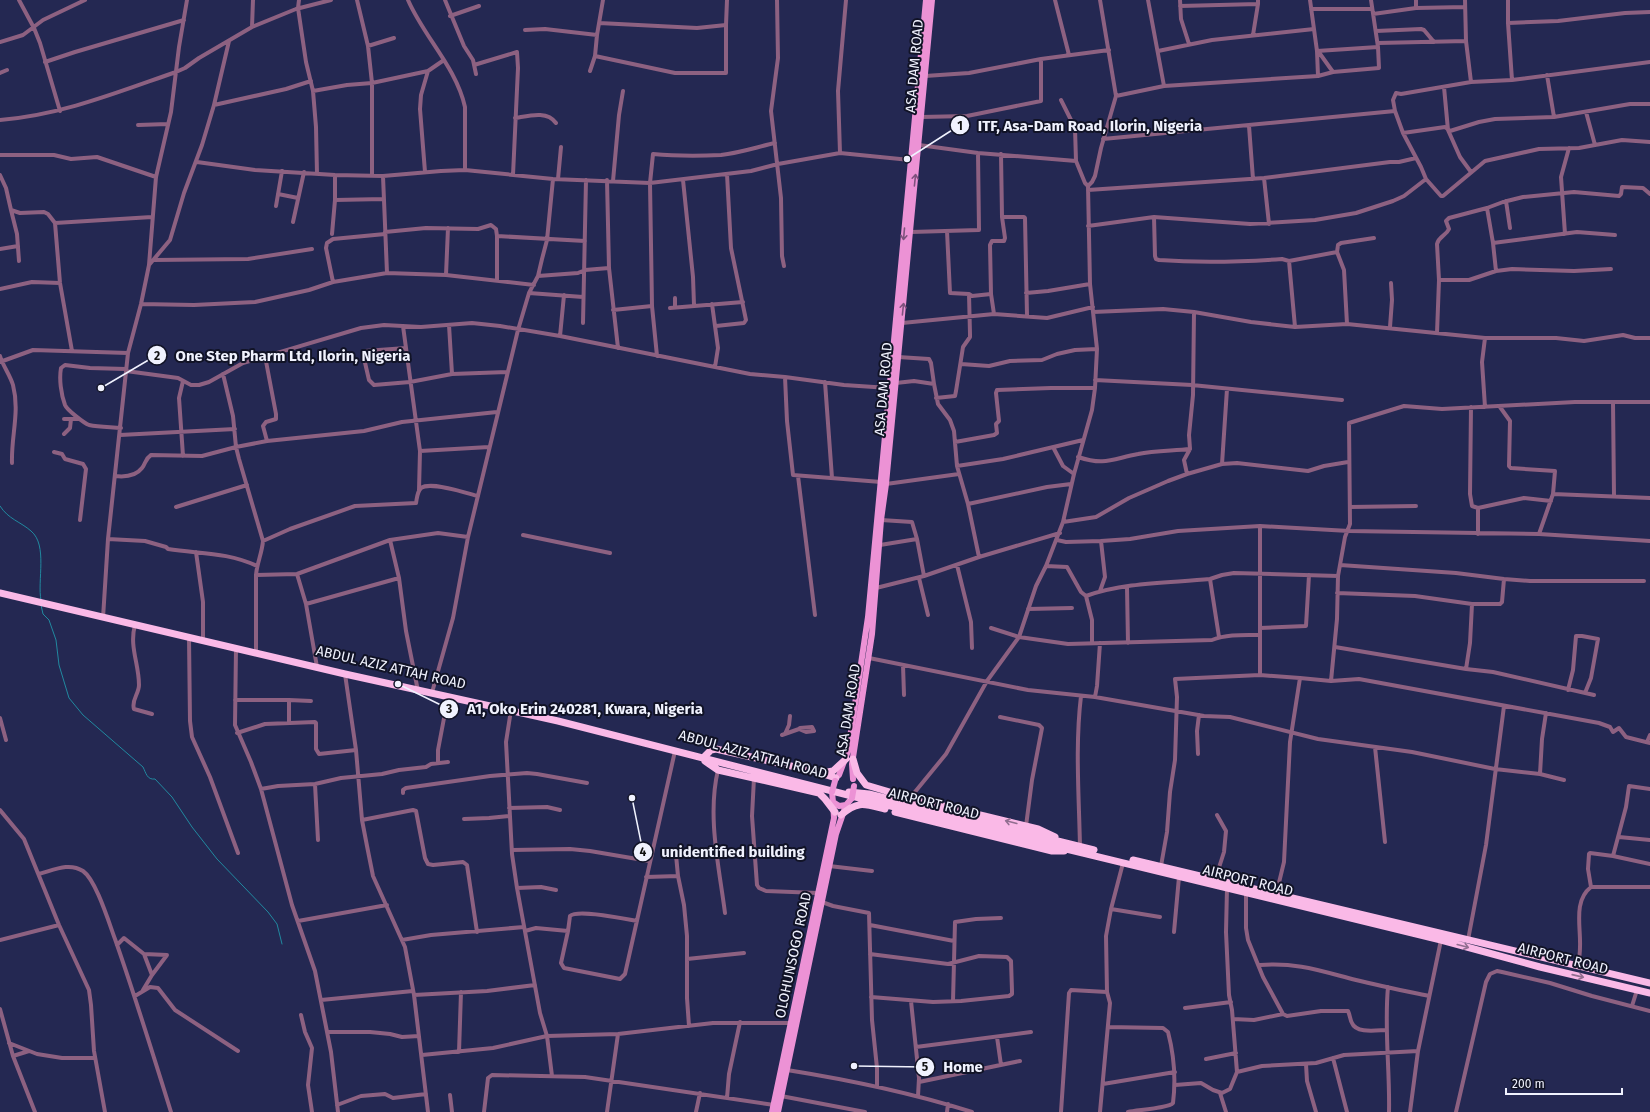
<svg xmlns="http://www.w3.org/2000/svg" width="1650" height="1112" font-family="'Fira Sans',sans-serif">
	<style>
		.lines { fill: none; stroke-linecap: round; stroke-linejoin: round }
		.stream { stroke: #2189a0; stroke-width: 1 }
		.street { stroke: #8d6181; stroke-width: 4 }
		.primary { stroke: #ec92d5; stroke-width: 6 }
		.highway { stroke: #fab9e7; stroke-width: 7 }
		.primary-bridge { stroke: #ec92d5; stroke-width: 6 }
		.oneway { stroke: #7e527e }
		.oneway2 { stroke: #916e90 }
		.labels { text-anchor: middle; stroke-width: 4; stroke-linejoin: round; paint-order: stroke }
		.street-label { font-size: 14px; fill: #f0f2fe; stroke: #111326 }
		.leader { fill: none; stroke: #f0f2fe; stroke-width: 1.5 }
		.callout-dot { fill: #f0f2fe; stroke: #111326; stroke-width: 1.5 }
		.mark-label { font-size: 12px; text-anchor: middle; font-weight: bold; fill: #111 }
		.callout-label { font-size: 15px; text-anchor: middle; font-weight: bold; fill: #f0f2fe; stroke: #111326; stroke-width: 4; stroke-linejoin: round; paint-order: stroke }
	</style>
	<rect width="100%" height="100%" fill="#242852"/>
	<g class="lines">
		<path class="stream" d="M0 506C8 519 21 522 31 531 48 545 37 581 41 600
			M41 605 43 614 49 620 56 640 59 665 69 698 83 715 143 767C146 773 147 780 155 779L172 797 192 827 217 859 268 912 277 924 282 944"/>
		<path class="street" d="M19 0 34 28 40 43 60 111
			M299 0 298 8 306 62 313 91 316 127 317 174
			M357 0 368 46 372 83V176
			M408 0C424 37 456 67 465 107V170
			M445 0 464 46 473 60 476 74
			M777 0 778 58 771 111 781 198 782 256 784 266
			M1055 0 1069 55
			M1148 0 1164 86
			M1180 0 1181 19 1189 44
			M1310 0 1317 51 1318 76
			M1416 0V8
			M1465 0 1466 41 1471 82
			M1508 0V23L1512 80
			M1180 6 1258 4V0
			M1311 9H1372
			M1373 14 1416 8 1465 7
			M450 16 479 6
			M599 23 697 28 726 25
			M1508 23 1558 21 1625 13 1650 12
			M252 27 253 0
			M525 30 545 29 597 35 603 0
			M1376 31 1421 29 1424 30 1434 42
			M1253 35 1258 4
			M0 42 23 35 43 20 85 0
			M1378 43 1466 41
			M368 46 394 38
			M1158 51 1212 40 1314 29
			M1317 51 1378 47
			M1318 51 1333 72
			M595 56 675 73H726V25L727 0
			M45 62 75 52 184 20
			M474 65 517 52 518 68 513 175
			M590 71 595 56 597 35
			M0 73 7 70
			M1547 75 1554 117
			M925 76 969 73 1041 59 1109 50
			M1444 87 1448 130 1460 157 1471 172
			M313 91 347 85 372 83 428 71 444 60
			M1116 96 1164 86 1318 76 1333 72 1379 68 1378 47 1371 0
			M1061 100 1075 128 1076 161
			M214 105 286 89 311 81
			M1395 111 1393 100 1396 93 1401 94 1471 82 1512 80 1650 62
			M1586 112 1595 145 1622 140 1650 142
			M921 117 967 116 1041 101V59
			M515 118C528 116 547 110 556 123
			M0 120C62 115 118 92 176 72L185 68 199 58 252 27 296 9 331 0
			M138 125 168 124
			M1249 126 1253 179
			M1403 133 1445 127 1450 131 1479 122 1495 119 1554 117 1630 104H1650
			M919 145 978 153 1076 161 1085 183 1088 186
			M840 153 838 91 846 0
			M0 155H54L71 159 97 157 156 177
			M197 162 255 170 335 175 383 176 441 171 465 170 553 179 650 183 751 171 778 164 840 153 910 160
			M425 172 420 109 421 95 428 71
			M0 175 6 188 11 210 20 213 44 212 48 214 55 223 60 283 72 351
			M335 175V200L384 199
			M383 176 387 273
			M1264 178 1269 224
			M558 179 561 147
			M1426 179 1441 196H1443L1485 161 1539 149 1579 148 1595 145
			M607 180 609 268 618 348
			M683 180 693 277 694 305
			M613 181 619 115 623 91
			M1088 190 1264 178 1390 162H1399L1416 158
			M278 194 298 198
			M1506 201 1510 228
			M276 206 282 171
			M1487 208 1493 243 1496 271
			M11 210 17 234 19 261
			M1002 217H1024L1025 218 1027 315
			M1154 217 1155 256 1156 259 1159 260C1202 263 1239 262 1282 259L1289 261 1337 252 1344 270 1347 324
			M293 222 304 172
			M55 223 152 217
			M1088 226 1154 217 1250 224 1315 220 1356 213 1393 201 1404 196 1426 179 1421 167 1403 133 1395 111 1103 139
			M947 231 950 293 969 294 972 296 991 294
			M385 232 426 228 478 229 491 225 496 229 497 236V281
			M911 232 979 230 978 153
			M332 234 335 200
			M1565 234 1561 177 1569 148
			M497 236 585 241
			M1493 243 1577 232 1615 235
			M0 249 18 246
			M1337 252 1338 245 1341 243 1374 238
			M154 260 248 259 312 249
			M1289 261 1295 327
			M149 265 170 240 184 193 202 145 214 105 229 41
			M446 275 448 228
			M538 276 578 273 585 270 609 268
			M1439 280H1469L1496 271 1512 269 1574 271 1611 269
			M333 282 326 248 327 243 333 239 385 234
			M0 289 32 282 60 283
			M529 293 583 297
			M1026 293 1048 291 1090 284
			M141 304 194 305 255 302 309 290 333 282 387 273 446 275 534 285
			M712 304 718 348 715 367
			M675 307V298
			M670 308 743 302
			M613 310 652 306
			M1093 312 1163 309 1194 312 1251 322 1295 327 1347 324 1485 338H1556L1584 341 1623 335 1635 338H1650
			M994 314 991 294 990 245 992 241H1004L1005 238 1002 217 1001 154
			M583 323 586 180
			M902 323 994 314 1047 318 1093 307
			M449 325 452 374
			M403 326 420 451 419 490
			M716 326 744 323 746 320 731 248 727 174
			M1390 327 1392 300 1391 283
			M1437 333 1439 280 1437 244C1439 236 1446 236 1449 229L1446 221 1449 218 1487 208 1503 202 1523 197 1574 192 1619 196 1621 194 1622 187 1643 188 1650 194
			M560 336 564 295
			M406 348 365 351 363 354 369 380 374 385 410 382 452 374 507 372
			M0 356C3 366 10 375 13 385 20 412 11 436 12 463
			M265 356 276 414V419L266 422 263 426 267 441
			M657 356 652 306 650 183 653 154C675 156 698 156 721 155 739 153 757 147 775 143
			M898 357 929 359 931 363 934 384
			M0 362 33 350 128 353
			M961 364 989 366 1010 361 1042 360 1057 354 1075 350 1097 349
			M126 371 178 378 191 385H199L209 382 243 363 361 328 384 325 421 327 472 323 500 326 560 336 750 374 785 377 844 385 889 388
			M223 374 233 416 236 447 239 459 263 541C262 553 257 563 256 575V650
			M785 377 787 421 793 475 881 482
			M1095 380 1192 385 1342 400
			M183 381 179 398 183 456
			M825 382 832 478
			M896 383 914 381 934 384 938 404 950 420 954 431 957 466 968 504 979 557
			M936 398 955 396 956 391 963 347 970 337V334L969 294
			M1613 402 1614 496
			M1471 407 1470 494 1472 506 1478 508
			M1485 407 1482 362 1485 338
			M1500 407 1510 421 1509 466 1511 468 1555 471 1553 494
			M64 419H79
			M121 428C110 427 99 427 89 425 84 423 67 410 65 405 61 394 59 379 61 368L65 365 90 368 126 369
			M64 434 70 428 71 419
			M120 435 235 429
			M955 442 994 435 997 433 996 424 999 421 996 393 997 390 1051 388H1095
			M1053 447 1063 466 1074 474
			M420 451 489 447
			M54 452 62 454 65 459 83 464 86 469 80 520
			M1078 457C1105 466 1112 459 1138 454 1155 450 1173 451 1190 449
			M1222 464 1227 389
			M957 466 1003 459 1083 440
			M1187 474 1184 460 1190 449 1189 435 1193 395 1194 312
			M115 476C124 477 136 476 142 468 146 463 145 459 151 455L202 456 236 447 267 441 364 431 402 422 497 412
			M798 476 815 615
			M886 484 959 474
			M968 504 1047 487 1071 484
			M176 507 247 485
			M1350 507 1416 506
			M881 520 912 522 917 539 924 576
			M1063 522 1096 517 1129 498 1168 481 1187 474 1222 464 1237 463 1308 471 1324 466 1348 462
			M1478 534V508L1524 498 1551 501
			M1539 534 1553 494 1650 498
			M523 535 610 553
			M108 539 145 541 166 547 168 549C200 554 227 552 257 566
			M390 540 399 578 406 631 418 691
			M1057 540 1066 542 1101 541 1130 539 1178 531 1260 526 1349 531 1539 534 1650 541
			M263 541 290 529 355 506 416 503C417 498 417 492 421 488 431 481 466 493 478 496
			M880 545 917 539
			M196 552 203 602V638
			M957 565 971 622 972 648
			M1340 565 1456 573 1504 579 1530 581H1644
			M1046 566 1067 567 1081 592 1086 596
			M297 574 306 604 317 667
			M256 575 297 574 390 540 438 533 468 537
			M919 578 928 615
			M1210 579 1219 637
			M1127 587 1128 643
			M876 588 924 576 979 557 1060 533
			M1100 591 1105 577 1101 541
			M1337 593 1415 596 1472 604H1500L1502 602 1504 579
			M306 604 399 578
			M1028 609 1072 608
			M103 618 108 539 128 353 141 304 149 265 156 177 171 112 179 47 187 0
			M135 625C129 646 139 664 139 685 139 694 131 700 134 709L152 714
			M991 628 1019 637 1068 644 1212 640C1227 634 1243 635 1259 635
			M1260 628 1306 626 1309 575
			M189 638 190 721 192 737 210 777 238 853
			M1092 643V620L1086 596C1125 582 1169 583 1210 579L1222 575 1234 573 1338 576
			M1335 647 1466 669 1493 672 1594 695
			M236 648 235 725 251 762 261 789 292 905 315 971 331 1052 338 1112
			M869 658 1028 690 1095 697 1204 716 1230 717 1318 739 1412 752 1495 769 1540 774 1564 780
			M903 665 904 695
			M1466 669 1470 643 1472 604
			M345 674 356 750 362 820 367 846 373 876 405 947 414 995 428 1112
			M1260 675V526
			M1331 681 1337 619 1338 576 1345 537 1350 524 1349 423 1404 406 1442 409 1575 402H1650
			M433 689 453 618 468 537 518 330 529 293 538 276 542 259 547 240 553 179
			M1568 690 1573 670 1576 636H1582L1598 639 1591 678 1585 693
			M1095 697 1097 686 1100 643
			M235 700H289L311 701
			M289 700V723
			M511 710 506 742 512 854 517 888 540 1013 547 1036 618 1034 713 1023H791
			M1000 717 1039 725 1042 728 1032 780 1026 826
			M0 718 6 740
			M237 733 265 724 315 722 316 723V749L319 754 356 750
			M785 734 789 725 790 716
			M782 735 799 729 800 728 812 727 814 731 806 732 799 729
			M1647 742 1650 735
			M1375 747 1385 842
			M1198 754 1197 731 1199 715
			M438 763V750L448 697
			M718 770C707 816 719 866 725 913
			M1540 774 1542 739 1546 713
			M754 778 752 816 757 885 759 888 766 891 818 893
			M315 784 318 840
			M261 789 278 786 315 784 341 778 382 774 399 770 426 767 431 764 448 762
			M403 793V790L406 788 490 776 527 773 537 774 587 783
			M910 798 946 754 987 681 1019 637 1036 586 1046 566 1063 522 1074 474 1092 410 1095 388 1097 349 1090 284 1088 186 1092 182 1095 176 1101 148 1116 96 1100 0
			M509 808 547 807 560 810
			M0 810 24 839 59 925 89 990 91 1005 94 1051 105 1112
			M464 819 489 818 509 816
			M362 820 413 810 416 811 425 858 428 864 433 865 463 862 467 865 477 932
			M1619 837 1650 840
			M1080 847C1079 796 1075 746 1081 696
			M512 850 570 849 590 851 649 861
			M676 855 678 876 684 905 687 936V998L689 1026
			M1613 856 1650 864
			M829 866 872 871
			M1161 866 1167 832 1170 792 1175 760 1177 697 1175 679 1260 675 1300 678
			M39 874C54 870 69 862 83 871 96 880 109 923 115 939 135 996 153 1054 171 1112
			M646 877 678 876
			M1215 880 1224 852 1226 831 1217 815
			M1591 887H1650
			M517 888 541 887 556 890
			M1246 893V928L1248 940 1263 977 1283 1014
			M1276 895 1284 862 1290 742 1300 678 1331 681 1359 679 1599 723 1610 727 1613 732 1619 728 1626 737 1650 743
			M822 902 833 906 869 913 872 1020 877 1068V1087
			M1111 909 1160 917
			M298 921 387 905
			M870 925 954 941
			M525 931 536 928 568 931 561 963 564 968 620 979 625 974 675 751
			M568 931 570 916C578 909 625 919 637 921
			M1174 932 1179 877
			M0 940 59 925
			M402 940 431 935 524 927
			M1468 940 1486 845 1504 706
			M117 945 124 938 144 954 152 975 143 990
			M144 954 167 955 152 975
			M870 954 948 964 979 956 1007 957 1011 961 1012 991V994L1009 996 961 1001 933 1002 871 997
			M687 959 744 953
			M1260 965C1297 962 1321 971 1356 980 1380 986 1405 991 1429 996
			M1578 966C1579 960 1580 953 1580 947 1581 927 1573 901 1591 887L1588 869 1589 854 1590 853 1613 856 1626 807 1629 786 1650 789
			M1388 987C1384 1028 1390 1070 1389 1112
			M414 995 487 991 535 985
			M135 996 150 987 158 988 175 1010 238 1051
			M321 1000 413 991
			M911 1001 919 1078 918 1096
			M953 1001 955 922 976 919 1001 918
			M1632 1006 1637 990
			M1185 1008 1231 1002
			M0 1009 13 1056 35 1112
			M301 1015 305 1032 312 1048 308 1085 312 1112
			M1233 1019 1254 1020 1283 1014 1287 1016 1321 1011H1348C1350 1015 1350 1020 1352 1023 1356 1034 1378 1030 1387 1030
			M1108 1027 1163 1028 1168 1032C1174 1055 1176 1079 1173 1103 1169 1108 1137 1110 1128 1112
			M327 1032H370L390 1034 402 1037 419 1036
			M997 1037 1001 1065
			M9 1043 37 1054 62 1058H95
			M916 1047 1031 1032
			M459 1052 461 992
			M422 1055 493 1048 547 1036 552 1076
			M13 1056 29 1051
			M1333 1058 1347 1112
			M1206 1059 1236 1053
			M1306 1064 1307 1081 1316 1112
			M787 1070C850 1080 912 1093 972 1112
			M1237 1072 1262 1066 1316 1063 1344 1055 1418 1051
			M919 1082 1020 1061
			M1103 1084 1175 1072
			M1175 1085 1201 1083 1213 1090 1222 1093 1230 1089 1237 1072 1232 1010 1229 995 1226 932 1227 888
			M1220 1093 1226 1112
			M450 1095 452 1112
			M781 1096 865 1112
			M727 1098 729 1074 740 1022
			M337 1105 361 1096 385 1094 393 1098 426 1094
			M484 1112 488 1078 492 1075 585 1077 774 1105
			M607 1112 618 1034
			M696 1112 700 1093
			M947 1112 948 1104
			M1061 1112 1069 993 1071 990 1107 992
			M1100 1112 1110 1003 1107 992 1106 936 1111 909 1123 863
			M1410 1112 1418 1051 1441 940
			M1456 1112 1486 982 1490 974 1497 971 1502 972 1550 983 1592 996 1650 1011"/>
		<path class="primary" d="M839 775 848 751 868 617 926 0
			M853 779 852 764 872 634 881 520 886 484 932 0
			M832 792 833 802 839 806 846 805 852 798
			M772 1112 834 818 833 802
			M778 1112 836 834 846 805"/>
		<path class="highway" d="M0 593 345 674 558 721 926 815 1441 940 1540 967 1650 993
			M705 756 711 750 716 749 822 773 833 771 846 759
			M853 759 857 773 866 785 910 798 1038 829 1055 837
			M705 761 718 770 819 793 825 799 835 812
			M823 774 836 778
			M849 792 869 794 1094 850
			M895 812 1052 851H1064
			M841 815C858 800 865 804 885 809
			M1133 860 1650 983"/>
		<path class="primary-bridge" d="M832 792 835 781
			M852 798 854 786"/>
	</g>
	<defs><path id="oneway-shaft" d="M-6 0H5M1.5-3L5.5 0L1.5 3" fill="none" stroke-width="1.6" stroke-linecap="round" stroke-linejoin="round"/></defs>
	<g class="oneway">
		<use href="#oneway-shaft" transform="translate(915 180) rotate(-84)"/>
		<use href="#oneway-shaft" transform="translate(904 234) rotate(95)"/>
		<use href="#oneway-shaft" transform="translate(903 309) rotate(-84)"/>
	</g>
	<g class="oneway2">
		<use href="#oneway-shaft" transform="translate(1011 822) rotate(-166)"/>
		<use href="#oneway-shaft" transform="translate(1463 946) rotate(15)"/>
		<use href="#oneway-shaft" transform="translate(1578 976) rotate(13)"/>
	</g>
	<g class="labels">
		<g class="street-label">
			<text transform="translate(914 66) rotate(-85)" y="5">ASA DAM ROAD</text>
			<text transform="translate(883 389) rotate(-85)" y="5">ASA DAM ROAD</text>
			<text transform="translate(391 667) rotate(13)" y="5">ABDUL AZIZ ATTAH ROAD</text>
			<text transform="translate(848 710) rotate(-81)" y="5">ASA DAM ROAD</text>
			<text transform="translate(753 754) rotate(15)" y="5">ABDUL AZIZ ATTAH ROAD</text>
			<text transform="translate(934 803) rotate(14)" y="5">AIRPORT ROAD</text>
			<text transform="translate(1248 880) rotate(14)" y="5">AIRPORT ROAD</text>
			<text transform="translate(793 955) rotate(-78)" y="5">OLOHUNSOGO ROAD</text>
			<text transform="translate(1563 958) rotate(14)" y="5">AIRPORT ROAD</text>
		</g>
	</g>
	<path class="leader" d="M907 159L960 125M101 388L157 355M398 684L449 709M632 798L643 852M854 1066L925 1067"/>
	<g class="callout-dot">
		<circle cx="907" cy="159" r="4"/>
		<circle cx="101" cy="388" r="4"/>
		<circle cx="398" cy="684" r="4"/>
		<circle cx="632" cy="798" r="4"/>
		<circle cx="854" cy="1066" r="4"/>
		<circle cx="960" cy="125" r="10"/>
		<circle cx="157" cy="355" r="10"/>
		<circle cx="449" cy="709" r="10"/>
		<circle cx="643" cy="852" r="10"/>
		<circle cx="925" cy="1067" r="10"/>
	</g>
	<g class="mark-label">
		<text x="960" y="130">1</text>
		<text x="157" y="360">2</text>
		<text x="449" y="713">3</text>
		<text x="643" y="856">4</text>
		<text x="925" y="1071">5</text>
	</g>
	<g class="callout-label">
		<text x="1090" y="131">ITF, Asa-Dam Road, Ilorin, Nigeria</text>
		<text x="293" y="361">One Step Pharm Ltd, Ilorin, Nigeria</text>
		<text x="585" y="714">A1, Oko Erin 240281, Kwara, Nigeria</text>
		<text x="733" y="857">unidentified building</text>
		<text x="963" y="1072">Home</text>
	</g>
	<path d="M1506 1088v6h116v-6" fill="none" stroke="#f0f2fe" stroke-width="2"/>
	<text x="1512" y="1088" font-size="12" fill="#f0f2fe" stroke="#111326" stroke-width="3" paint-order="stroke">200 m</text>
</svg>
